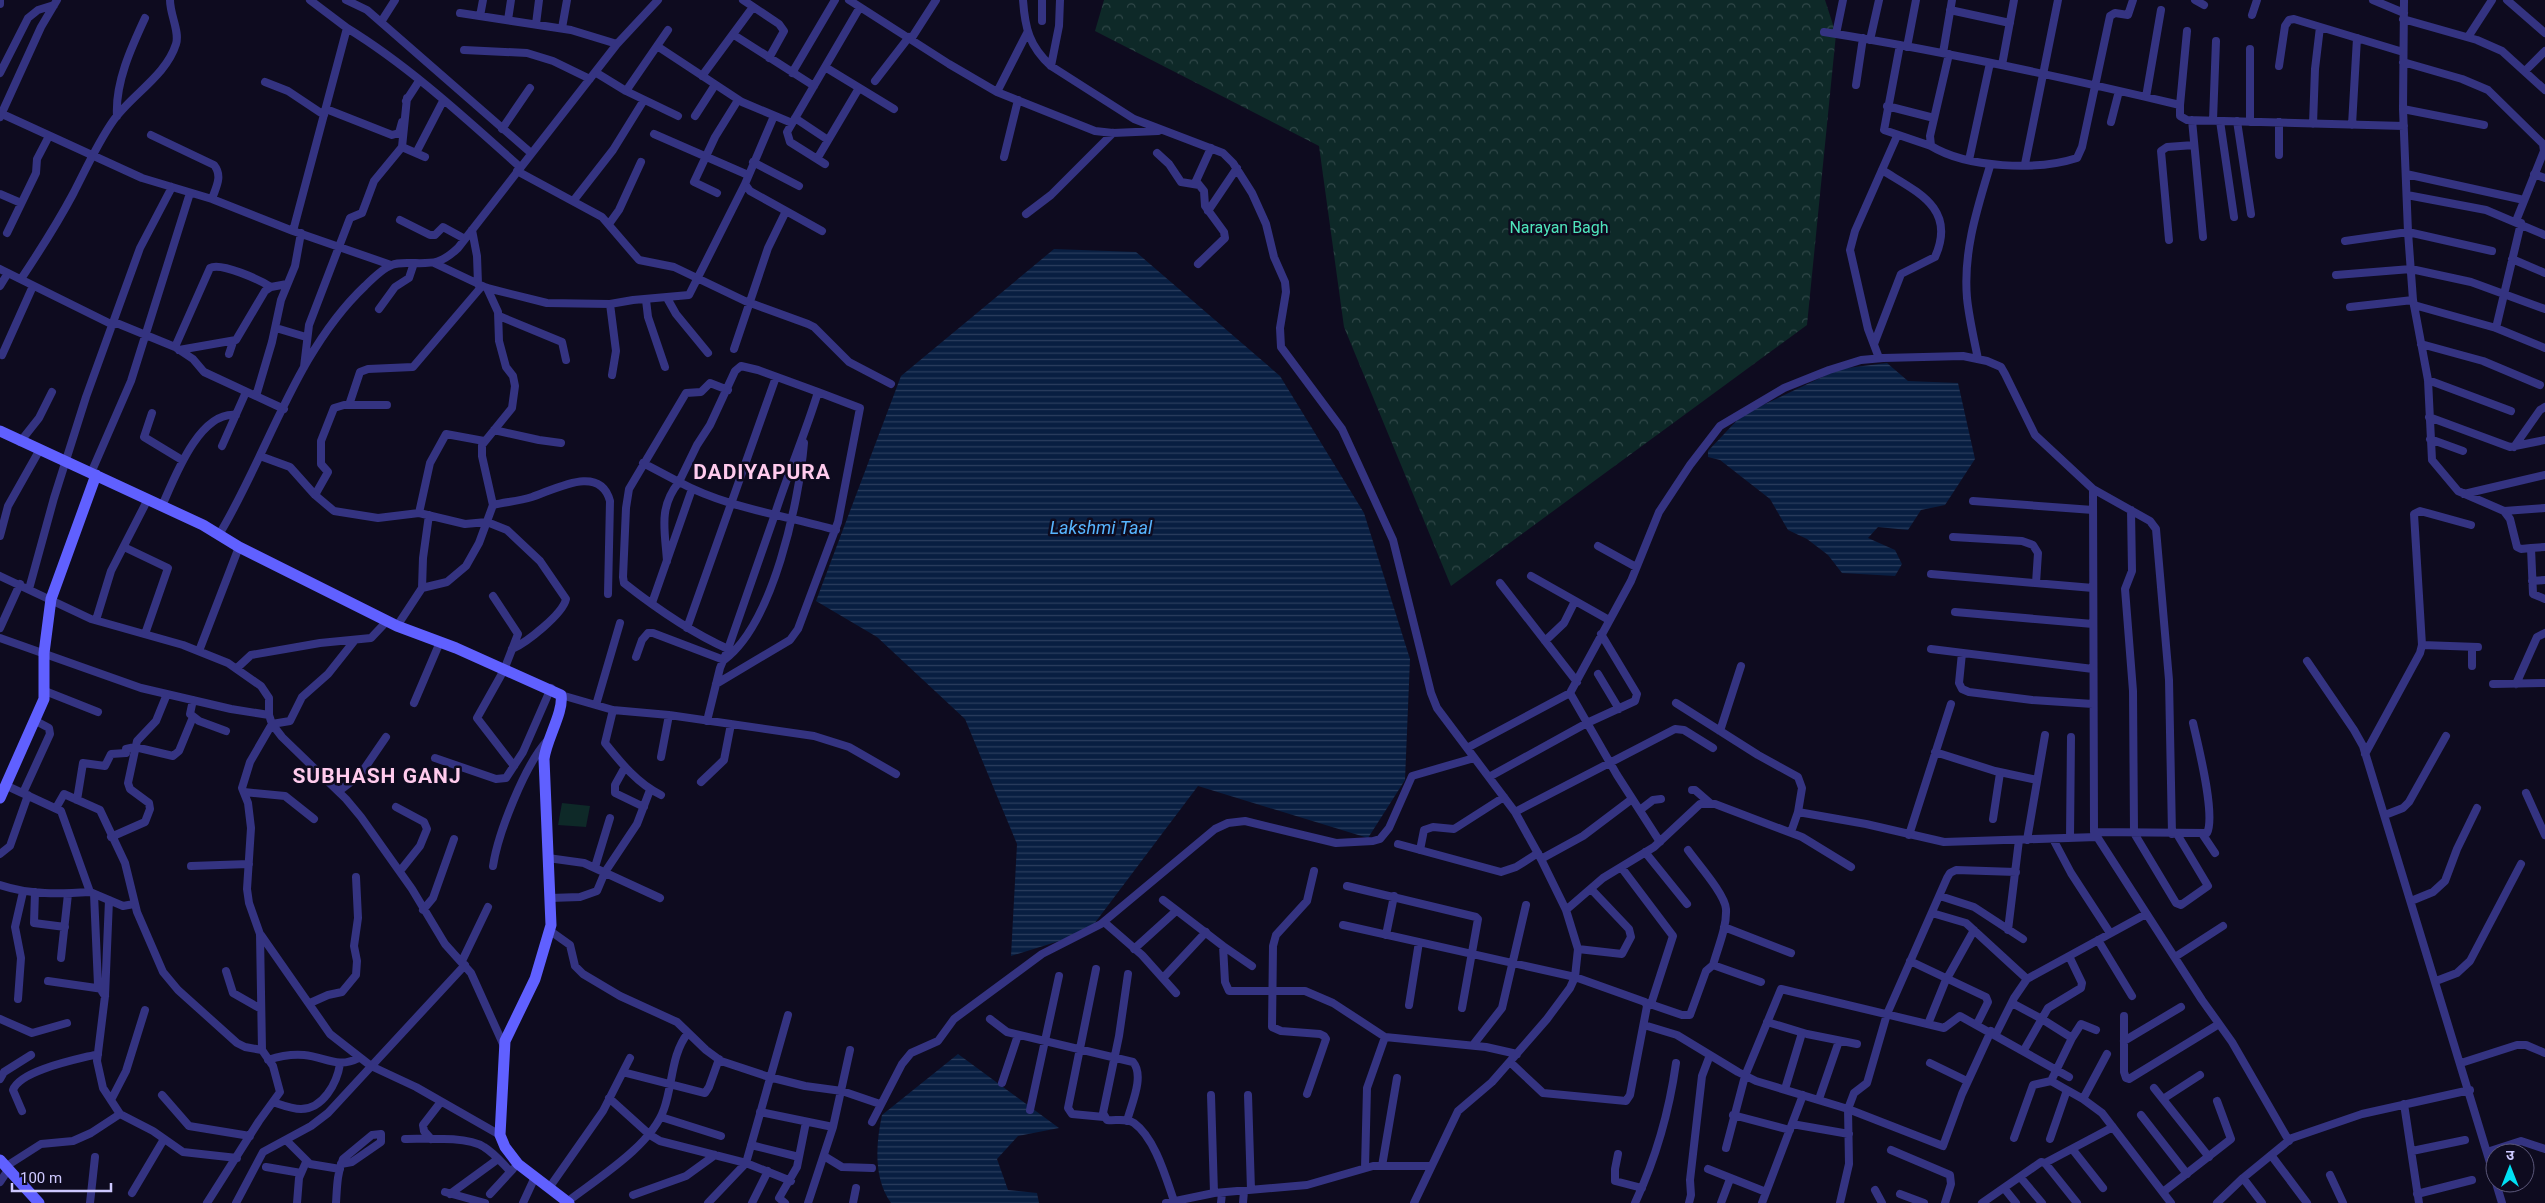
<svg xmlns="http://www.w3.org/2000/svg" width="2545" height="1203" font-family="Roboto,'Noto Sans Devanagari',sans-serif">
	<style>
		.park { fill: url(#park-crowns) }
		.garden { fill: #0e2928 }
		.water { fill: url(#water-rules) }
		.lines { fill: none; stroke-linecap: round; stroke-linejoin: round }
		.street { stroke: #343381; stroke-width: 8 }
		.secondary { stroke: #6060ff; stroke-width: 11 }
		.labels { text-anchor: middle; stroke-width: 5; stroke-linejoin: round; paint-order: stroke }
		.park-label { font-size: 16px; fill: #4fe5bc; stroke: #0e0b1f }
		.water-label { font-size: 18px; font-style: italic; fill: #57b5ff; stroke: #0e0b1f }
		.district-label { font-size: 21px; font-weight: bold; letter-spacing: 1px; fill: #ffcbed; stroke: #0e0b1f }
	</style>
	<defs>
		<pattern id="park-crowns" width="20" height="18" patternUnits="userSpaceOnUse" patternTransform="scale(1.25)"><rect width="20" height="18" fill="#0e2928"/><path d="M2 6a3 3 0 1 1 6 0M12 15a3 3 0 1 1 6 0" fill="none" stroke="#304748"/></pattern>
		<pattern id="water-rules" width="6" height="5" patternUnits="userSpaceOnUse" patternTransform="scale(1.25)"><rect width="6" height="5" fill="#081e41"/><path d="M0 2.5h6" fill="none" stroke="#2b3d5e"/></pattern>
	</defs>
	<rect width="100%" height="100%" fill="#0e0b1f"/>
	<path class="park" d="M1104 0H1825L1836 34 1807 325 1451 586 1344 327 1319 146 1095 31Z"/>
	<path class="garden" d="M562 803 590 806 586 827 558 825Z"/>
	<path class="water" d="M1054 249 1136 252 1280 376 1364 513 1410 659 1405 780 1368 838 1198 786 1088 932 1011 956 1017 844 965 719 877 637 816 601 901 376Z
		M1887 363 1908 381 1958 383 1975 459 1945 505 1921 510 1908 530 1878 527 1868 538 1895 550 1902 564 1895 576 1842 573 1828 555 1807 539 1788 530 1770 499 1720 460 1708 457V451L1742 415 1839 369Z
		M958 1054 1059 1128 1018 1136 997 1159 1008 1190 1037 1193 1039 1203H891C873 1178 876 1143 882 1115Z"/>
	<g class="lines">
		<path class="street" d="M346 0 367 10 531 153
			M743 0 779 24 784 31 769 58
			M849 0 949 64 997 92 1095 131 1113 133 1158 131
			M1023 0C1025 28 1029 46 1051 66L1134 119 1223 153 1233 163 1252 193 1266 224 1274 257 1285 282 1286 292 1280 328 1281 347 1342 429 1393 540 1431 693 1437 708 1515 812 1541 859 1566 910 1578 949 1575 977 1570 988 1547 1019 1492 1082 1458 1111 1414 1203
			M1042 0V21
			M2195 0 2204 5
			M2373 0 2404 13
			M2404 0 2403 109 2408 232 2413 300 2428 380 2432 460 2458 491 2504 511 2510 519 2517 547 2521 549 2531 548 2533 594 2545 599
			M2507 0 2545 33
			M0 4V0
			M1950 10 2010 23
			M460 13 571 30 617 44
			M2252 15 2257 0
			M480 16 483 0
			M2403 19 2477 40 2502 51 2545 90
			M508 20 511 0
			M381 22 395 0
			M536 24 539 0
			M347 28C409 66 465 118 520 167
			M562 28 567 0
			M1824 32C1944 51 2062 77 2180 105V116L2187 120 2404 126
			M1836 34 1843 0
			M734 35 814 86
			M2468 37 2492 0
			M911 39 936 0
			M1870 40 1879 0
			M1900 45 1884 130 1931 146
			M657 46 742 102 792 123
			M1907 47 1916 0
			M464 50 527 53 553 61 590 79
			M1943 53 1952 0
			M1949 54 1930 136 1931 146C1967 168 2037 171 2077 158L2082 147 2110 16 2115 13 2128 15 2133 0
			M2403 62 2462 79 2488 90 2543 144 2544 151 2516 221
			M2002 65 2014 0
			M1051 66 1059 26 1060 0
			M2279 66 2285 26 2289 20 2294 19 2403 52
			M825 67 894 109
			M2525 71 2545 51
			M595 72 626 91 678 116
			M0 73 28 18 38 10 54 5
			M792 73 835 0
			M702 76 753 7
			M875 81 909 37
			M265 82 288 91 324 115
			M1856 85 1863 38
			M626 91 668 30
			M997 92 1027 33
			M2146 97 2161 10
			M406 101 419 81
			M2180 105 2187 31
			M1887 106 1934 118
			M326 109 392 135 399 133 402 122
			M2403 109 2484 125
			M0 113 142 178 212 199 293 231 391 265
			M117 116C115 83 131 48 145 18
			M695 116 715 85
			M774 116 745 184 750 191 822 231
			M0 117 41 27 57 0
			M795 118 828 140
			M2192 120 2203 237
			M2213 120 2216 41
			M2220 121 2234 217
			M2237 121 2251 214
			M2111 122 2119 91
			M2250 122V49
			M2313 124 2315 69 2320 27
			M2352 125 2357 38
			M502 129 530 88
			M654 134 748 175
			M151 135 214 165C223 176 216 187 212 199
			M402 147 425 157
			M416 153 443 101
			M1157 153 1169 164 1181 182 1199 185
			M2279 155V122
			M1004 157 1018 100
			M817 159 859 88
			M1969 160 1990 63
			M753 162 799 186
			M825 164 790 142 787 132 860 7
			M2025 164 2058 0
			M517 171 602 217 639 260 674 267 745 301 808 324 814 327 849 362 891 384
			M2406 174 2524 200
			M2534 174 2545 178
			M717 193 694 182 715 137 738 100
			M0 194 21 203
			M2407 195 2486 210 2545 235
			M574 200 613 150 644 100
			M1208 211 1237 168
			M1026 214 1051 195 1113 133
			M400 220 430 235H435L443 227 465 239
			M609 224 619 210 641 162
			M472 230 477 256 478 284
			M293 231 347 28 310 0
			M7 233 36 173 37 159 49 136
			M2169 240 2161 151 2167 147 2194 145
			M2345 241 2408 232 2492 251
			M2512 259 2545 273
			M434 263 487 288 547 303 610 304 633 300 689 295 745 184
			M1198 264 1225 238 1224 232 1205 206 1204 191 1196 181 1211 148
			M0 269 113 325
			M2336 275 2411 269 2471 282 2545 309
			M21 279C39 252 57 224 73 194 86 169 97 144 113 121 131 95 166 76 176 44 180 32 170 15 170 0
			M0 286 8 273
			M667 298 676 314 708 353
			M646 300 648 317 665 367
			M610 304 616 351 612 375
			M2414 305 2496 328 2545 348
			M2350 307 2413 300
			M379 309 395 287 409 278 414 263
			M499 316 562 342 566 360
			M114 322 175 347 193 359 204 372 284 409
			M276 328 306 337
			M2496 328 2521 223
			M1874 344 1901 274 1935 257C1957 208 1917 192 1882 170
			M2421 344 2483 361 2540 385
			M175 347 210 268C221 262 260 280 271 287
			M734 349 768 248 786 211
			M179 350 236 340 265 291 271 287 287 284
			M229 354 233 342
			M2 355 33 286
			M1879 358 1868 329 1850 250 1855 231 1897 136
			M1978 359C1974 339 1969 318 1967 298 1963 252 1977 209 1990 166
			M304 367 309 325 350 218 362 213 374 181 402 147 407 98
			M2428 380 2511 411
			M728 390 710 383 701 392 686 393 629 489 626 508 623 577 624 583C657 609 690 632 728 649
			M256 396 272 342 281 300 295 266 301 233
			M349 405 360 372 368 369 413 367 482 286
			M152 413 144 437 182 460
			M2429 417 2510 447 2545 440
			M494 430 539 440 561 443
			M2430 439 2463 451
			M20 442 39 418 52 392
			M222 446 246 392
			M2514 447 2540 410 2545 407
			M260 456 290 467 315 495 334 511 378 518 419 513 465 524 487 522 507 530 540 561 566 599C563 614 526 643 512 649
			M643 463 679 482C658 508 665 530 667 561
			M91 473 131 381 190 193
			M2093 489 2150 521 2156 529 2169 680 2172 834
			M2464 494 2545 475
			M315 495 328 472 321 464V441L334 408 344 405H387
			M1973 501 2093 510
			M493 505C506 502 519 501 532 497 554 490 600 463 610 501L608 594
			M162 506C174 479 199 411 236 415
			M2131 510 2132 571 2125 589 2133 691 2134 833 2176 903 2181 905 2208 886 2177 834
			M2504 511 2545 508
			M419 513 430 463 446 434 484 441
			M220 533C268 453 296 351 365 286 372 279 383 268 392 265 396 263 402 263 407 263 431 263 439 266 458 248L617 44 658 0
			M0 536 8 506 39 451
			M1953 537 2022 541 2033 545 2038 553 2036 583
			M1598 546 1636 567
			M124 547 168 568 145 634
			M2531 548 2545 547
			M1931 574 2093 588
			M0 576 91 619 183 645 228 663 261 686 269 698V715L272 724 282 737 346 799 361 817 412 889 445 944 471 973 504 1046
			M1531 576 1609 620
			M2532 581 2545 580
			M1500 583 1577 682
			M422 588 447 582 466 566 479 543 493 505 482 456V445L512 408 515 386 513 376 506 367 499 341 498 312 487 288
			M29 589 54 498 86 397 140 248 172 187
			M493 596 518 634 504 670 477 718 514 766
			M652 603 692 489
			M1955 612 2093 624
			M96 620 111 571 148 499
			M397 626 422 588 423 558 429 515
			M0 628 20 584
			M687 628 776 377
			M0 638 141 688 231 709 269 715
			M1545 641 1564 623 1575 601
			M2422 645 2478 647
			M1931 649 2093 669
			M199 651 239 547
			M1962 653 1959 683 1962 689 1969 692 2032 700 2093 704
			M636 657 642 640 648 633H653L724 660C773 624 799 502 804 443
			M2307 661 2354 730 2363 746 2495 1179
			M2472 666V647
			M237 668 251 655 320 643 371 638 387 621
			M1598 674 1619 709
			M716 684 790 640 798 629 838 522 860 408 818 392
			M2493 684 2545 683
			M2516 684 2537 637 2545 633
			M45 691 98 712
			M1570 693 1617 775 1660 842
			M561 695 613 710 669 715 814 736 849 747 896 774
			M193 700 190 714 199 721 226 731
			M414 703 440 642
			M1676 703 1758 755 1798 777 1802 788 1798 812
			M596 705 620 623
			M613 710 605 743C621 763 638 784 661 795
			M707 721 720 668 728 649 774 517C787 475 805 435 818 392L758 370 741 366 735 371 710 425 697 445 679 482C727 508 783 515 836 530
			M1720 731 1741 666
			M1467 748 1570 693 1631 581 1659 512 1690 465 1720 426 1784 388 1829 370 1861 360 1883 358 1963 356 1987 361 2001 367 2005 374 2035 435 2093 489 2094 832 2202 1000 2232 1042 2289 1141
			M1935 752 1995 771 2037 780
			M2365 754 2420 653 2422 645 2414 514 2420 511 2471 525
			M661 757 669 715
			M435 758 496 779 506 778 523 752 551 688
			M625 767 615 785V793L644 807
			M1489 777 1587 723 1635 701 1637 694 1601 634
			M701 782 724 760 731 724
			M5 785 61 811 90 892 123 906 134 904
			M1692 790H1695L1710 803
			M339 791 360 775 386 737
			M244 792 285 796 314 819
			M23 793 50 734 49 728 34 720
			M2526 793 2545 835
			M77 800 83 763 105 766 111 754 126 753V749L135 747 173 756 179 751 193 717
			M396 807 424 822 427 829 420 846 400 871
			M56 808 64 794 100 810 125 863 137 912 163 972 178 990 237 1043 245 1047 262 1050
			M1640 810 1653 800 1661 799
			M1515 812 1675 729 1684 730 1713 748
			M2385 815 2403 808 2409 802 2446 736
			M1993 819 2000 773
			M1791 832 1798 812 1866 824 1944 842 2097 837
			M2094 832 2207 833C2216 815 2198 745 2193 723
			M1909 835 1951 704
			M2203 835 2215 853
			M111 837 145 822 150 809 149 803 130 789 128 783 137 741 156 721 167 694
			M2070 838 2071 737
			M2053 839 2071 873 2110 933
			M2027 840 2045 735
			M1398 844 1501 872 1516 867 1538 853
			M1420 850 1424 830 1433 827 1454 829 1504 797
			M1688 850C1697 863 1725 894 1726 909 1727 927 1718 947 1713 965
			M1645 852 1687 904
			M0 854 10 846 28 795
			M548 858 584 863 660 898
			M1541 859 1583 836 1632 799
			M191 866 249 864
			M493 866C498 833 525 765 547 741
			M595 867 610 818
			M1621 867 1673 936 1651 1004
			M0 885C30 895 59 894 90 892
			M1347 886 1476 917 1478 919 1462 1008
			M35 892 34 923 65 927
			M94 894 98 985 105 996
			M1940 896 1974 907 2023 939
			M550 898 580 897 597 891 605 872 637 824 650 790
			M109 900 105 996 97 1061 103 1088 120 1114
			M1163 900 1223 946 1225 982 1229 991H1305L1333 1003 1385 1037 1486 1047 1517 1054
			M2411 901 2433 892 2445 881 2457 849 2477 808
			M423 910 433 898 454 839
			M1566 910 1603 878 1654 847 1700 804H1715L1802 837 1851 867
			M1932 913 1966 923 2027 979
			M1104 922 1142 955 1176 993
			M1343 925 1575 977 1645 1002 1647 1006 1630 1095 1626 1101 1543 1093 1510 1062
			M1724 927 1791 953
			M549 930 570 945 575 966 583 974 620 996 677 1022 706 1050 721 1061 769 1077 805 1086 842 1091 880 1104
			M2008 930 2019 840
			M261 935 330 1034 371 1066 416 1087 500 1135
			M1386 935 1394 896
			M2098 940 2132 996
			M1223 946 1252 966
			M1134 949 1176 911
			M1578 949 1622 954 1631 937 1629 929 1591 889
			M2175 957 2223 926
			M61 958 68 894
			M462 961 488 907
			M1910 961 1986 997 1988 1002 1977 1024
			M1096 969 1068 1108 1072 1114 1104 1117
			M226 971 233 993 261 1009
			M1128 974 1119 1036 1103 1113 1107 1120C1115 1121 1127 1118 1134 1123 1155 1138 1166 1178 1174 1201
			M1163 978 1206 932
			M48 981 103 989
			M2436 981 2457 973 2470 961 2521 864
			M18 999 21 958 15 927 23 892
			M310 1003 328 995 342 992 356 975 357 961 354 946 358 918 356 877
			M1647 1003 1682 1015H1690L1706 971 1713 965 1761 982
			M2012 1003 2042 1019 2072 1038
			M1409 1005 1419 942
			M2124 1016V1072L2126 1078 2129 1079 2219 1024
			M0 1019 32 1033 67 1023
			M990 1019 1007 1032 1133 1062C1145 1076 1131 1105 1127 1121
			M1767 1022 1807 1034 1857 1044
			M1928 1024 1945 982 1974 930
			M1644 1025 1677 1035 1738 1072 1756 1081 1848 1109 1943 1146 1962 1094 1991 1031
			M1996 1034 2014 998 2027 979 2146 914
			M2124 1041 2181 1007
			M1473 1045 1502 1008 1526 905
			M2024 1050 2048 1008 2081 988 2082 983 2069 956
			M268 1060C280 1056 292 1054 304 1055 326 1057 337 1069 359 1058
			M1930 1063 1967 1081
			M2461 1063 2517 1045H2526L2545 1053
			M623 1072 705 1093 709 1087 719 1059
			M0 1079 4 1072 31 1055
			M2051 1081 2083 1099 2102 1113 2171 1203
			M1002 1083 1018 1035
			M2154 1088 2209 1157
			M1785 1089 1802 1033
			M1307 1094 1326 1039 1324 1036 1320 1034 1281 1031 1272 1027 1273 946 1276 935 1307 901 1314 871
			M162 1095 189 1126 250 1136
			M1211 1095 1214 1193
			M1248 1095 1251 1190
			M609 1098 650 1135 660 1141 746 1163 791 1181
			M1819 1099 1839 1041
			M2083 1099 2107 1054
			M2163 1099 2200 1075
			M111 1100 126 1071 145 1010
			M273 1102C282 1105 292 1109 301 1109 323 1109 337 1083 340 1064
			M2404 1104 2419 1203
			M1030 1110 1059 976
			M22 1111 13 1090C20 1070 79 1059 98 1054
			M760 1112 833 1127
			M1733 1115 1790 1130
			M2141 1115 2187 1174
			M661 1117 721 1136
			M872 1122 902 1064 911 1053 938 1041 954 1019 1042 954 1101 924 1215 829 1228 823 1245 821 1336 843 1373 841 1380 839 1389 828 1412 776 1474 758
			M1792 1124 1849 1134
			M2014 1138 2033 1085 2051 1081 2072 1038 2081 1024 2096 1030
			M405 1139C426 1139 467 1136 484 1147 494 1153 502 1163 510 1171
			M431 1139 424 1131 423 1125 440 1103
			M2050 1139 2067 1090
			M286 1140 310 1164 340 1169
			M751 1145 799 1157
			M1726 1148 1745 1076 1781 989 1944 1028 1960 1016 2069 1077
			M1891 1150 1950 1175 1951 1184 1945 1203
			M2073 1150 2103 1188
			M2412 1151 2465 1140
			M2487 1152 2521 1141 2545 1149
			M1618 1154 1615 1169V1181L1642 1188
			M2271 1155 2307 1203
			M824 1156 842 1167 872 1168
			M2045 1163 2077 1203
			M1382 1166 1397 1078
			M5 1167 41 1144 73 1141 91 1133 120 1114 153 1131 183 1152 237 1158
			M266 1167 301 1173
			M1365 1168 1367 1088 1385 1037
			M1708 1169 1766 1192
			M2330 1175 2343 1203
			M2021 1178 2042 1203
			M2243 1178 2262 1203
			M0 1182 8 1170
			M2496 1183 2502 1203
			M549 1188 603 1111 630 1058
			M2004 1188 2016 1203
			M1875 1190 1882 1203
			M445 1192 485 1203
			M2163 1192 2231 1139 2217 1101
			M132 1193 164 1139
			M450 1194 498 1159
			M490 1194 513 1169
			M1900 1194 1924 1203
			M2417 1194 2472 1180
			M633 1195 686 1176 715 1155
			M567 1202C598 1178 651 1146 664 1109 673 1084 671 1054 688 1033
			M90 1203 95 1157
			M207 1203 259 1121 280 1092 273 1066 262 1050 260 934 249 903 247 889 251 828 248 803 242 788 250 762 272 724 290 721 302 697 328 674 355 640
			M236 1203 263 1152 311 1126 328 1113 465 965
			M297 1203 299 1178 306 1162
			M336 1203C337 1188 337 1173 343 1159L372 1135 381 1134V1142L352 1162 341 1164
			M523 1203 535 1177
			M708 1203 746 1163 788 1015
			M752 1203 768 1171
			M785 1203 779 1198 797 1167 806 1122
			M808 1203 833 1127 850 1050
			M853 1203 856 1188
			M1166 1203 1214 1193 1307 1185 1373 1166H1430
			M1221 1203 1222 1193
			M1243 1203 1244 1191
			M1635 1203C1656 1158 1669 1113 1676 1063
			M1689 1203 1691 1195 1690 1180 1702 1076 1710 1055
			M1721 1203 1730 1179
			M1762 1203 1803 1095
			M1840 1203 1849 1164 1848 1109 1854 1093 1867 1083 1887 1014 1947 878 1950 873 1956 870 2016 872
			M1982 1203 2041 1162 2045 1163 2113 1127
			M2217 1203 2243 1178 2292 1138 2362 1114 2470 1090"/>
		<path class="secondary" d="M0 431 203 525 239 547 397 626 456 648 561 695C564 712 546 740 544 759L551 925 535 979 505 1041 500 1135 505 1147 518 1164 569 1203
			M0 798 44 699V653L51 599 96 475
			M0 1160 39 1203"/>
	</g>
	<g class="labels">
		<g class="park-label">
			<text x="1559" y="233">Narayan Bagh</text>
		</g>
		<g class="water-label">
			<text x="1101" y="534">Lakshmi Taal</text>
		</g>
		<g class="district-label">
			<text x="762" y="479">DADIYAPURA</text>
			<text x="377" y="783">SUBHASH GANJ</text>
		</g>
	</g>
	<g transform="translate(2510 1168)"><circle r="24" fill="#0e0b1f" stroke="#5b5779"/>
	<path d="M0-4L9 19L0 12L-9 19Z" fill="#00e1f4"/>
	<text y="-8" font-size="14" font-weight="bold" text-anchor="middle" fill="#cec9ff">उ</text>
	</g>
	<path d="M12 1183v8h99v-8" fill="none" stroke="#cec9ff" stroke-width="2.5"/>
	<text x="20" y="1183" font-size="15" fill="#cec9ff" stroke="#0e0b1f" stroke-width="4" paint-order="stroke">100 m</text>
</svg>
